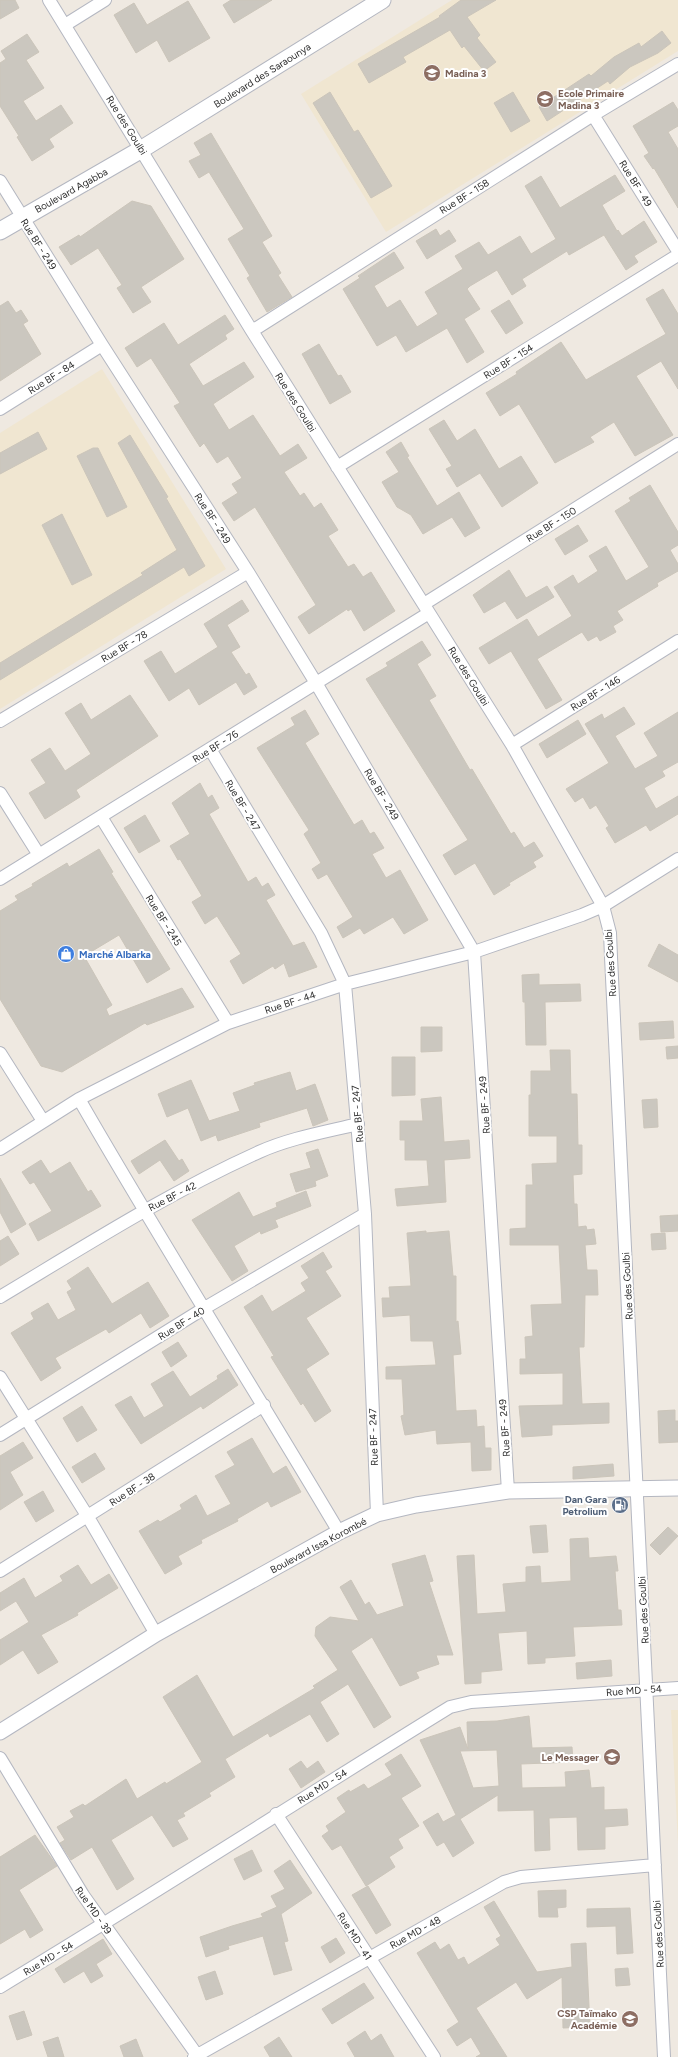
<svg xmlns="http://www.w3.org/2000/svg" width="678" height="2057" font-family="Figtree,sans-serif">
	<style>
		.education { fill: #f0e6d1 }
		.building { fill: #cbc7bf; stroke: #cbc5ba; fill-rule: evenodd }
		.lines { fill: none; stroke-linecap: round; stroke-linejoin: round }
		.minor-casing { stroke: #b4b7c1; stroke-width: 14 }
		.tertiary-casing { stroke: #b4b7c1; stroke-width: 17 }
		.secondary-casing { stroke: #b4b7c1; stroke-width: 19 }
		.minor { stroke: #fff; stroke-width: 12 }
		.tertiary { stroke: #fff; stroke-width: 15 }
		.secondary { stroke: #fff; stroke-width: 17 }
		.labels { text-anchor: middle; stroke-width: 4; stroke-linejoin: round; paint-order: stroke }
		.education-label { font-size: 10px; font-weight: bold; fill: #785e54; stroke: #fff; text-anchor: start }
		.street-label { font-size: 10px; fill: #2e2e2e; stroke: #fff }
		.shop-label { font-size: 10px; font-weight: bold; fill: #366cbe; stroke: #fff; text-anchor: start }
		.service-label { font-size: 10px; font-weight: bold; fill: #4e5e75; stroke: #fff; text-anchor: end }
	</style>
	<rect width="100%" height="100%" fill="#efe9e1"/>
	<path class="education" d="M452 0H678V51L386 232 301 94Z
		M102 369 226 569 0 709V433Z
		M671 1710H678V1844Z"/>
	<path class="building" d="M0 0H15L19 8 0 19Z
		M231 0H272L234 23 223 5Z
		M461 0H496L467 17 480 35 477 38 496 62 484 71 464 46 462 48 450 30 403 57 406 62 369 83 358 64 440 17 439 16Z
		M188 1 210 38 169 62 157 40 136 53 114 15 134 3 147 25Z
		M662 31 671 43 658 53 630 67 610 84 608 81 547 121 539 107 589 74 591 76 614 57 639 43 641 47Z
		M27 34 39 52 26 60 44 88 23 101 36 121 61 105 73 123 49 139 54 147 32 161 17 137 19 136 0 106V63L6 59 1 51Z
		M330 92 354 132 358 130 392 186 371 198 313 103Z
		M513 92 530 121 511 132 494 103Z
		M673 102 678 110V126L668 132 678 149V208L654 168 653 169 644 156 649 153 633 126Z
		M211 133 272 236 262 242 281 273 278 275 292 297 267 312 247 278 250 276 228 239 244 229 209 172 199 178 189 161 201 155 194 143Z
		M615 175 625 191 602 205 617 231 618 230 622 236 644 221 657 242 634 256 638 262 626 270 604 235 569 255 567 251 522 279 526 286 512 295 497 270 470 286 467 289 480 309 464 319 484 352 467 363 447 328 406 352 396 335 377 346 343 289 360 278 358 276 394 252 404 268 374 286 387 308 400 300 417 327 438 314 425 292 463 269 455 256 479 242 488 255 520 236 531 254 556 239 525 186 541 176 560 208Z
		M132 201 151 206 184 259 141 287 151 302 133 313 117 288 122 285 98 248 71 265 59 247 79 235 80 237Z
		M436 229 440 236 449 230 456 241 427 259 416 241Z
		M663 289 678 314V389L661 361 636 376 673 435 635 456 614 422 590 437 594 442 555 463 519 404 500 416 486 393 517 374 516 372 561 342 586 380 666 334 646 299Z
		M509 300 523 323 506 334 491 311Z
		M8 301 16 313 21 310 28 321 23 324 41 354 0 381V306Z
		M225 315 234 329 225 335 227 339 189 364 203 386 244 362 254 377 213 404 229 430 253 415 280 456 298 444 307 458 284 472 300 496 304 493 314 508 321 503 338 530 328 536 348 567 354 564 363 577 371 572 395 611 364 631 351 609 348 611 347 609 309 634 298 617 316 605 255 507 234 521 222 503 238 493 232 484 242 478 228 456 217 463 204 443 200 447 174 406 180 403 151 358 137 367 125 348 164 323 178 345Z
		M319 344 338 376 341 375 351 392 330 404 302 354Z
		M444 420 457 441 475 429 499 469 521 456 538 483 502 507 480 473 457 487 446 469 452 466 429 429Z
		M38 432 47 449 0 474V453Z
		M130 435 168 497 166 498 205 566 189 576 184 567 0 680V663L143 575 141 573 177 550 118 443Z
		M401 442 409 456 407 457 437 506 459 492 480 528 465 537 452 517 423 534 411 515 397 507 382 482 399 472 386 452Z
		M93 448H98L127 507 107 517 77 456Z
		M650 485 678 532V545L670 550 678 564V571L657 583 658 586 617 611 623 620 613 626 616 632 600 641 597 636 588 641 582 632 537 659 562 700 546 709 511 651 489 664 479 648 527 619 538 637 572 616 554 587 573 575 578 584 598 571 589 556 606 546 626 581 649 567 615 511 631 501 629 498Z
		M62 514 92 575 72 585 42 525Z
		M578 525 588 541 565 555 555 539Z
		M509 570 526 598 547 586 554 597 517 619 505 601 484 613 473 595Z
		M242 600 249 611 227 625 240 647 231 652 246 675 249 673 257 687 244 695 236 682 199 705 189 688 169 701 144 661 161 651 175 674 218 647 204 624Z
		M422 641 431 655 417 664 436 696 429 700 470 770 472 769 511 834 514 832 524 848 534 842 543 856 533 862 536 867 509 883 510 885 494 895 475 863 455 875 443 855 468 840 366 679 388 666 386 663Z
		M130 695 158 736 76 790 80 797 45 819 29 793 46 783 31 760 50 748 65 771 91 754 65 713 81 703 91 720Z
		M624 707 635 724 615 736 635 769 658 756 644 733 678 712V762L662 771 665 776 644 788 656 809 678 796V814L650 831 646 825 615 843 606 828 609 826 596 805 590 809 583 797 575 802 566 789 609 763 585 724 602 714 604 719Z
		M305 710 319 734 305 743 330 785 354 825 362 820 370 834 374 832 384 848 372 854 386 878 400 870 428 920 404 934 393 917 364 934 360 928 343 938 337 927 353 917 327 874 318 879 312 869 321 863 304 834 309 830 257 748 295 725 291 718Z
		M578 720 586 734 547 758 539 744Z
		M200 783 208 798 212 795 219 808 209 814 248 882 256 877 262 887 268 883 275 895 266 900 293 946 304 942 317 967 289 977 284 963 275 969 273 966 243 984 230 961 241 954 217 916 205 924 192 902 202 896 180 859 178 860 170 846 190 834 172 803Z
		M145 815 160 841 139 853 124 828Z
		M99 849 113 872 111 873 170 969 147 983 119 935 84 956 112 1005 106 1009 109 1016 182 988 194 1007 147 1025 145 1023 62 1072 41 1066 0 999V911L18 900 15 896 33 886 32 884 67 863 69 867Z
		M659 944 678 955V982L648 966Z
		M539 974V985L580 984 581 1001 545 1002 546 1045H526L525 1002H523L522 975Z
		M673 1021 674 1038 640 1040 639 1023Z
		M421 1027H442V1051L421 1052Z
		M678 1046V1058L667 1059 666 1047Z
		M550 1050H570L571 1094H577L578 1145H582V1174L573 1175 574 1204H577L578 1227 586 1226 587 1230 594 1229 596 1244 585 1245 587 1270H597L598 1295H585L584 1347H579L582 1404 609 1403V1423L552 1425V1435L522 1437 519 1406 563 1405V1373L520 1374V1359H526L525 1337 533 1336 531 1305 562 1304 559 1245H510V1229L526 1228V1185H533L532 1164 557 1163V1136H529V1095H531V1071H551Z
		M392 1057H415V1095L392 1096Z
		M290 1072 296 1091 315 1084 328 1120 313 1126 307 1108 259 1123 260 1127 218 1141 216 1135 201 1141 188 1108 167 1117 158 1094 191 1080 209 1121 240 1111 233 1093 255 1085 254 1083Z
		M441 1097 444 1142 469 1140 470 1158 444 1160 446 1202 397 1206 395 1189 429 1186 427 1160H405V1140H400V1121H423L421 1099Z
		M657 1099 658 1127 644 1128 642 1100Z
		M165 1140 179 1161 182 1159 189 1171 174 1181 160 1160 139 1174 131 1161Z
		M318 1149 328 1176 315 1181 316 1186 296 1192 290 1174 311 1168 306 1153Z
		M41 1160 50 1174 70 1162 88 1192 91 1190 101 1206 38 1241 29 1224 52 1211 34 1182 30 1184 22 1172Z
		M0 1178 26 1224 11 1233 0 1212Z
		M306 1191 311 1206 275 1220 278 1227 261 1234 260 1231 234 1246 248 1271 232 1281 192 1220 239 1192 253 1217 277 1207 276 1203Z
		M678 1215V1231L661 1232 660 1216Z
		M426 1231V1233L449 1231 453 1276H456V1322L458 1321 461 1354 453 1355 456 1411 476 1410 477 1427 484 1426 485 1448H491V1470L472 1471 471 1442 437 1444 436 1430 405 1435 401 1416 404 1415 402 1379H386V1367L436 1365 433 1341H411L410 1315 383 1317 382 1298H390L389 1287 411 1286 407 1233Z
		M665 1233 666 1249 652 1250 651 1234Z
		M8 1236 19 1254 0 1266V1241Z
		M323 1252 332 1267 325 1271 341 1296 306 1318 329 1354 306 1369 331 1411 315 1422 303 1403 301 1405 271 1357 274 1356 244 1307 262 1295 272 1312 306 1291 301 1283 309 1278 301 1266Z
		M88 1267 112 1304 148 1282 169 1316 150 1328 141 1313 109 1333 106 1329 55 1358 61 1368 41 1381 11 1333 34 1319 31 1313 48 1303 58 1320 76 1310 67 1292 72 1289 67 1281Z
		M178 1342 187 1356 171 1367 162 1352Z
		M228 1369 238 1385 203 1409 201 1406 141 1444 115 1405 131 1396 144 1418 164 1406 151 1384 173 1371 190 1397 218 1379 217 1376Z
		M82 1406 97 1430 77 1442 63 1418Z
		M675 1410V1421H678V1442L659 1443 658 1411Z
		M252 1438 273 1474 286 1466 301 1492 271 1507 268 1501 237 1519 238 1521 201 1540 202 1543 178 1556 182 1564 165 1574 139 1531 158 1520 160 1522 182 1509 180 1505 196 1495 207 1516 231 1504 215 1476 235 1465 227 1452Z
		M23 1442 33 1458 10 1472 23 1495 0 1510V1456Z
		M95 1453 105 1469 82 1483 72 1467Z
		M613 1464 614 1476 573 1479V1467Z
		M43 1491 54 1511 36 1522 24 1502Z
		M546 1525 548 1552 533 1553 530 1526Z
		M668 1527 678 1536 660 1555 650 1545Z
		M588 1538 589 1558 616 1556 618 1571H615L618 1610H621L622 1625 573 1627 575 1656 545 1658V1663L528 1664 527 1631 498 1633 502 1670 481 1672V1683L465 1684 457 1556 474 1555 477 1614 506 1612 503 1584 526 1582V1567L540 1566 541 1583 571 1581 570 1539Z
		M425 1555 433 1581 429 1582 453 1655H436L439 1664 416 1672 419 1678 400 1686 372 1637 351 1651 391 1717 374 1728 348 1684 320 1702 339 1734 327 1742 310 1714 270 1737 268 1733 225 1759 235 1777 209 1793 211 1796 183 1813 185 1816 177 1820 188 1839 173 1847 152 1815 111 1840 134 1879 117 1890 92 1847 71 1860 60 1843 65 1840 57 1827 74 1817 70 1811 83 1804 85 1806 126 1779 137 1799 165 1782 166 1784 202 1762 163 1697 197 1675 233 1737 315 1688 313 1686 338 1670 315 1636 316 1627 330 1617 359 1621 340 1587 351 1580 365 1605 369 1602 377 1615 404 1606 392 1564Z
		M78 1565 91 1585 109 1574 118 1588 77 1613 78 1615 41 1635 58 1662 38 1674 23 1650 0 1665V1640L29 1622 16 1601 0 1611V1593L24 1578 35 1598 63 1581 60 1576Z
		M611 1660 612 1676 577 1679 576 1663Z
		M529 1716 532 1748 572 1747 573 1762 521 1764 522 1788 566 1787 565 1772 589 1770 591 1788 604 1787V1810L627 1809 628 1825 605 1827V1849L578 1850 577 1817 549 1818 550 1850 535 1851 534 1810 498 1811V1795L460 1819 474 1843 453 1857 444 1842 437 1846 423 1822 438 1813 443 1822 456 1815 420 1740 460 1727 468 1749 467 1722 497 1721ZM497 1750 499 1786 473 1788 460 1751Z
		M401 1754 421 1786 401 1798 419 1826 398 1839 403 1848 389 1857 395 1867 366 1886 341 1845 332 1850 322 1836 329 1831 326 1826 346 1812 337 1798 349 1790 350 1792 364 1784 368 1789 392 1775 385 1764Z
		M301 1761 307 1769 318 1761 325 1772 301 1788 289 1769Z
		M35 1835 57 1866 19 1890 43 1930 30 1938 25 1929 0 1944V1857Z
		M252 1850 262 1871 244 1880 234 1859Z
		M290 1860 312 1893 281 1914 288 1941 284 1942 292 1970 274 1975 263 1936 228 1946 229 1949 206 1957 200 1937 232 1926 263 1917 261 1914 277 1907 271 1896 285 1889 274 1871Z
		M368 1886 391 1925 376 1934 352 1895Z
		M566 1890V1907L557 1908 558 1917H539L538 1891Z
		M494 1901 537 1972 572 1967 571 1944 586 1943 590 2027 563 2028 562 1977 527 1999 516 1982 476 2008 507 2057H476L481 2054 471 2037 457 2046 447 2030 459 2022 417 1953 435 1942 440 1950 449 1944 458 1960 464 1957 468 1965 500 1945 496 1939 501 1936 484 1907Z
		M630 1908 633 1953 617 1954 616 1926 587 1927V1909Z
		M336 1938 345 1953 330 1963 321 1947Z
		M103 1939 112 1954 96 1964 103 1976 91 1983 84 1971 64 1983 55 1969Z
		M628 1968 630 1985 616 1986 615 1969Z
		M215 1971 223 1994 206 2000 198 1977Z
		M364 1983 374 1998 332 2024 322 2009Z
		M24 2011 32 2035 17 2040 9 2016Z
		M365 2031 371 2041 381 2034 394 2057H355L347 2043Z
		M58 2037 64 2057H48L43 2042Z
		M279 2037 292 2057H270L264 2047Z
		M136 2039 143 2057H124L120 2046Z"/>
	<g class="lines">
		<g class="minor-casing">
			<path id="minor" d="M49 0 252 331 512 745 603 906 610 933 611 957 664 2057
				M65 25 105 0
				M593 115 678 251
				M0 181 102 345 248 572 316 683 474 952 508 1491
				M252 331 593 115 678 64
				M0 409 102 345
				M337 467 678 255
				M424 604 678 444
				M0 721 248 572
				M512 745 678 641
				M210 749 321 933 345 984 365 1214 377 1514
				M0 793 39 855
				M101 817 228 1023
				M0 879 429 613
				M0 1053 43 1121
				M79 1099C163 1245 253 1387 339 1532
				M0 1149 79 1099 228 1023 345 984 474 952 582 915 603 906 678 859
				M0 1297C85 1246 168 1193 259 1152 290 1138 325 1132 358 1124
				M0 1377 88 1517 156 1634
				M0 1435 203 1309 365 1214
				M0 1571 264 1405
				M0 1758 83 1895 197 2055
				M276 1814 434 2057
				M0 1987C151 1896 299 1800 450 1707L471 1702 678 1688
				M194 2057 504 1882 521 1877 655 1865"/>
		</g>
		<g class="tertiary-casing">
			<path id="tertiary" d="M0 1732 156 1634 339 1532 377 1514 416 1505 508 1491 678 1488"/>
		</g>
		<g class="secondary-casing">
			<path id="secondary" d="M0 231 142 149 382 0"/>
		</g>
		<use href="#minor" class="minor"/>
		<use href="#tertiary" class="tertiary"/>
		<use href="#secondary" class="secondary"/>
	</g>
	<defs>
		<g id="school-disc" transform="scale(0.9)"><circle r="9.5" fill="#8d6e63" stroke="#fff"/><path d="M0-5L7-2L0 1L-7-2ZM-4 1L0 2.5L4 1V4Q0 6-4 4Z" fill="#fff"/></g>
		<g id="shop-disc" transform="scale(0.9)"><circle r="9.5" fill="#3f7fe0" stroke="#fff"/><path d="M-5-2.5h2.3a2.7 3.5 0 0 1 5.4 0H5L5.5 6h-11ZM-1.5-2.5h3a1.5 2.3 0 0 0-3 0Z" fill="#fff"/></g>
		<g id="fuel-disc" transform="scale(0.9)"><circle r="9.5" fill="#5c6f8a" stroke="#fff"/><path d="M-5.5-6h7V0h2V4h1.3V-2.5L3-4.5l.8-.8L6-3V5H2.5V1h-1V6h-7ZM-4.2-4.7v3.2H.2V-4.7Z" fill="#fff"/></g>
	</defs>
	<g fill-rule="evenodd">
		<use href="#school-disc" x="432" y="73"/>
		<use href="#school-disc" x="545" y="99"/>
		<use href="#shop-disc" x="66" y="954"/>
		<use href="#fuel-disc" x="620" y="1505"/>
		<use href="#school-disc" x="612" y="1757"/>
		<use href="#school-disc" x="630" y="2019"/>
	</g>
	<g class="labels">
		<g class="education-label">
			<text x="445" y="77">Madina 3</text>
			<text x="558" y="97">Ecole Primaire<tspan x="558" dy="12">Madina 3</tspan></text>
			<text x="599" y="1761" text-anchor="end">Le Messager</text>
			<text x="617" y="2017" text-anchor="end">CSP Taïmako<tspan x="617" dy="12">Académie</tspan></text>
		</g>
		<g class="street-label">
			<text transform="translate(262 75) rotate(-32)" y="4">Boulevard des Saraounya</text>
			<text transform="translate(127 125) rotate(58)" y="4">Rue des Goulbi</text>
			<text transform="translate(636 183) rotate(58)" y="4">Rue BF - 49</text>
			<text transform="translate(71 190) rotate(-29)" y="4">Boulevard Agabba</text>
			<text transform="translate(464 196) rotate(-32)" y="4">Rue BF - 158</text>
			<text transform="translate(39 244) rotate(58)" y="4">Rue BF - 249</text>
			<text transform="translate(508 361) rotate(-32)" y="4">Rue BF - 154</text>
			<text transform="translate(51 377) rotate(-32)" y="4">Rue BF - 84</text>
			<text transform="translate(296 402) rotate(58)" y="4">Rue des Goulbi</text>
			<text transform="translate(213 518) rotate(57)" y="4">Rue BF - 249</text>
			<text transform="translate(551 524) rotate(-32)" y="4">Rue BF - 150</text>
			<text transform="translate(124 646) rotate(-31)" y="4">Rue BF - 78</text>
			<text transform="translate(469 676) rotate(58)" y="4">Rue des Goulbi</text>
			<text transform="translate(595 693) rotate(-32)" y="4">Rue BF - 146</text>
			<text transform="translate(215 746) rotate(-32)" y="4">Rue BF - 76</text>
			<text transform="translate(382 794) rotate(59)" y="4">Rue BF - 249</text>
			<text transform="translate(243 805) rotate(59)" y="4">Rue BF - 247</text>
			<text transform="translate(164 920) rotate(58)" y="4">Rue BF - 245</text>
			<text transform="translate(610 963) rotate(-94)" y="4">Rue des Goulbi</text>
			<text transform="translate(290 1002) rotate(-18)" y="4">Rue BF - 44</text>
			<text transform="translate(484 1105) rotate(-94)" y="4">Rue BF - 249</text>
			<text transform="translate(357 1114) rotate(-95)" y="4">Rue BF - 247</text>
			<text transform="translate(172 1196) rotate(-27)" y="4">Rue BF - 42</text>
			<text transform="translate(627 1286) rotate(-93)" y="4">Rue des Goulbi</text>
			<text transform="translate(181 1323) rotate(-32)" y="4">Rue BF - 40</text>
			<text transform="translate(504 1428) rotate(-94)" y="4">Rue BF - 249</text>
			<text transform="translate(373 1437) rotate(-92)" y="4">Rue BF - 247</text>
			<text transform="translate(132 1489) rotate(-33)" y="4">Rue BF - 38</text>
			<text transform="translate(318 1545) rotate(-28)" y="4">Boulevard Issa Korombé</text>
			<text transform="translate(643 1610) rotate(-93)" y="4">Rue des Goulbi</text>
			<text transform="translate(634 1690) rotate(-4)" y="4">Rue MD - 54</text>
			<text transform="translate(322 1786) rotate(-32)" y="4">Rue MD - 54</text>
			<text transform="translate(94 1910) rotate(55)" y="4">Rue MD - 39</text>
			<text transform="translate(415 1932) rotate(-29)" y="4">Rue MD - 48</text>
			<text transform="translate(658 1934) rotate(-93)" y="4">Rue des Goulbi</text>
			<text transform="translate(355 1936) rotate(57)" y="4">Rue MD - 41</text>
			<text transform="translate(48 1958) rotate(-31)" y="4">Rue MD - 54</text>
		</g>
		<g class="shop-label">
			<text x="79" y="958">Marché Albarka</text>
		</g>
		<g class="service-label">
			<text x="607" y="1503">Dan Gara<tspan x="607" dy="12">Petrolium</tspan></text>
		</g>
	</g>
</svg>
